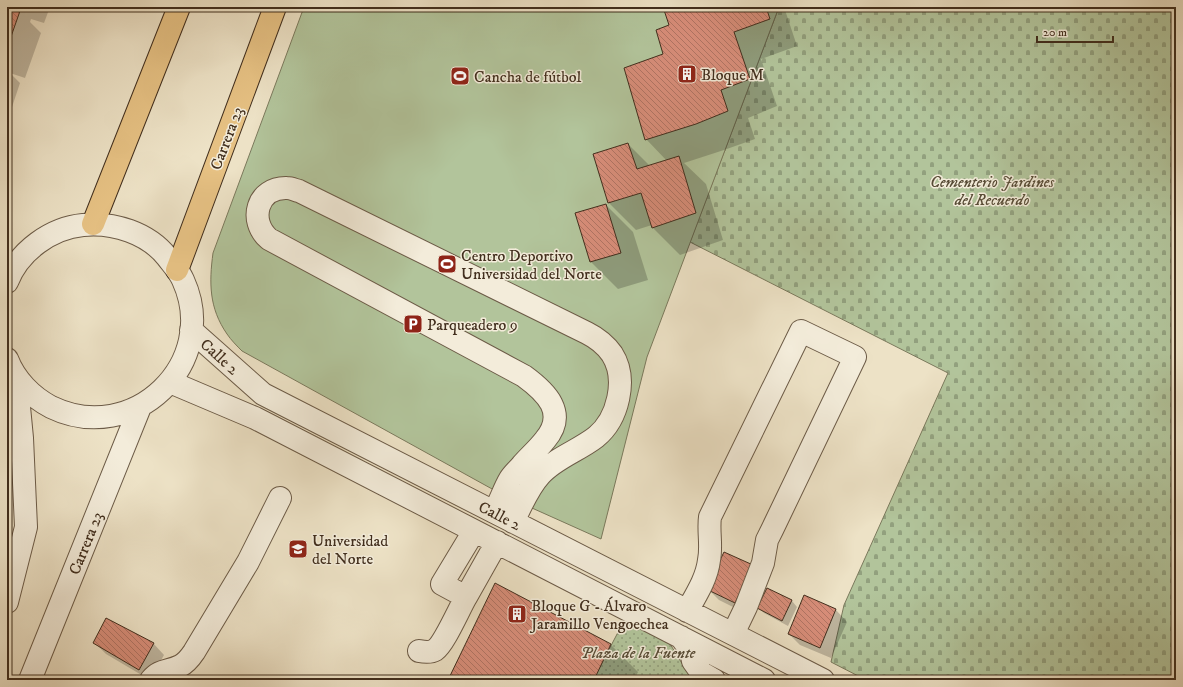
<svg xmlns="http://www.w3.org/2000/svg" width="1183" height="687" font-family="'IM FELL DW Pica',serif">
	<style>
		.cemetery { fill: url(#cemetery-stones); stroke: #7a795c }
		.park { fill: url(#park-dots); stroke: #7a795c }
		.pitch { fill: #b2c49b; stroke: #7a795c }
		.shadow { fill: #0003 }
		.building { fill: url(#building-back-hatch); stroke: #412e1d }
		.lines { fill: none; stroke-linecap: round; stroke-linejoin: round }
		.minor-casing { stroke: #6c5b47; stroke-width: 24 }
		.major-casing { stroke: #412e1d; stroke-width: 24 }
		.minor { stroke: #f3ecda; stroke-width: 22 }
		.major { stroke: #e6c183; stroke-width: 22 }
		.labels { text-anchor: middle; stroke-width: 3; stroke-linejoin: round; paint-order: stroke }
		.poi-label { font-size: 16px; fill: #412e1d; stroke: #f3ecda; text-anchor: start }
		.street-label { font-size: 16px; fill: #412e1d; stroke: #f3ecda }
		.park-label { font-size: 16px; font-style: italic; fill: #584c36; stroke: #f3ecda }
	</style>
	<defs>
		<pattern id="cemetery-stones" width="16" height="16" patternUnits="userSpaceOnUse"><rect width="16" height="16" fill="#b2c49b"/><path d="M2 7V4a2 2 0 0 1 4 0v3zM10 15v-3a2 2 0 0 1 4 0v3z" fill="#92a07e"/></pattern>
		<pattern id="park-dots" width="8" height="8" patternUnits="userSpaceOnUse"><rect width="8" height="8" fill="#b2c49b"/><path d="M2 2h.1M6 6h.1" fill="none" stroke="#92a07e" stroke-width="1.8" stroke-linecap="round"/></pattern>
		<pattern id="building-back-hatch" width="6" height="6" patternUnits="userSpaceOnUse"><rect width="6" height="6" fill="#d78d79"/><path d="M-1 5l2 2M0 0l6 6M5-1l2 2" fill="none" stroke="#b07463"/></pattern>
	</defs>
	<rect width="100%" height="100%" fill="#ede2c6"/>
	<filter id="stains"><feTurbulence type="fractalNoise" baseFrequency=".005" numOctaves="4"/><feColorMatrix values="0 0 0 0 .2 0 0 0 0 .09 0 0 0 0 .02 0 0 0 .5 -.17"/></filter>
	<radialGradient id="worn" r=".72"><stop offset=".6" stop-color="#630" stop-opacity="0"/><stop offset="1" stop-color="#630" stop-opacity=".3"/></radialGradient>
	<path class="cemetery" d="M779 7H1176V680H866L831 662 844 605 948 373 690 242Z"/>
	<path class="park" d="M626 617 667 639 686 670 696 680H593Z"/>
	<path class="pitch" d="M304 7H779L647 357 601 539 503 495 242 351C237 346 231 340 227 334 209 308 209 283 213 253Z"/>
	<path class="shadow" d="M7 7H50L44 23 31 19 30 22 41 33 25 78 10 73 20 83 7 122Z
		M664 7H784L797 46 761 59 777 106 748 118 755 139 724 150 684 163 706 184 723 240 680 255 653 228 652 225 636 230 609 203 628 144 650 166 667 161 646 139 670 26Z
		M606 205 633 232 648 280 618 289 591 262 576 214Z
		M752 566 747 614 719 600 708 589Z
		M767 589 792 601 797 607 788 626 764 613 758 608Z
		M805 597 836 610 847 622 831 658 800 645 789 634Z
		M95 643H153L164 655 150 680 106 654Z
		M610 644 638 672 634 680H449Z"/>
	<path class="building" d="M7 7 20 11 7 48Z
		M663 7H766L770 19 734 32 750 79 721 90 728 111 696 124 645 140 624 68 663 54 656 30 669 25Z
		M628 143 637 169 679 156 696 213 652 228 641 193 608 203 593 154Z
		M606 204 621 253 590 262 575 213Z
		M724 552 753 565 735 603 706 589Z
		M495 583 611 644 594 680H448Z
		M767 588 792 600 782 621 757 608Z
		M804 595 836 609 820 648 788 634Z
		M106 618 154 643 139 670 93 643Z"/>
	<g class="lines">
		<g class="minor-casing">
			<path id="minor" d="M7 282C19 251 51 228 83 225 114 222 148 233 167 257 173 265 179 271 183 280 221 363 133 447 51 407 32 397 15 380 7 359
				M191 330 263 394 823 680
				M170 382 255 418 764 680
				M494 512C500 502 504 489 510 479 513 474 518 470 522 465 529 457 538 449 545 440 568 413 546 392 524 376L269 239C248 221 257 187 287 188 291 188 295 190 299 191L587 333C597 338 605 344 612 354 628 379 618 419 596 437 578 451 555 458 540 475 528 488 521 506 513 522
				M466 597 497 542
				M7 602 26 527 22 438 16 376
				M687 611C696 595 707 578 709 560 712 546 708 531 710 517L801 331 855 357 772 530 767 540 763 563 746 607 733 634
				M681 637 691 651 693 661 698 668 702 673 714 680
				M419 651C424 652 430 653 435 650 444 644 459 609 466 597L442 584 474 531
				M30 680 140 407
				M151 680C160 669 168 672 180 666 186 663 190 658 194 652L248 562 280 498"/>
		</g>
		<g class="major-casing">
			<path id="major" d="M93 224 179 7
				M177 270 275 7"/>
		</g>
		<use href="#minor" class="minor"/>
		<use href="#major" class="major"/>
	</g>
	<defs>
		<g id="building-square" transform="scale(1)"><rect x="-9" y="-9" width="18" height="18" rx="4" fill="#8f2418" stroke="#f3ecda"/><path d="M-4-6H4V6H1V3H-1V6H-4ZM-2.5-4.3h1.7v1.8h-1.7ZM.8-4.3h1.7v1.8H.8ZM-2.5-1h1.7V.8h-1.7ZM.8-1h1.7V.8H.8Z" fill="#fff"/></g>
		<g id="stadium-square" transform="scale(1)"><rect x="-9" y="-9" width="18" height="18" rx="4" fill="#8f2418" stroke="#f3ecda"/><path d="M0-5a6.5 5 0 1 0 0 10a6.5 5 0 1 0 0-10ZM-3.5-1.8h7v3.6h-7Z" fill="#fff"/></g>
		<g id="parking-square" transform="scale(1)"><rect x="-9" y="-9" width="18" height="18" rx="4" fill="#8f2418" stroke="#f3ecda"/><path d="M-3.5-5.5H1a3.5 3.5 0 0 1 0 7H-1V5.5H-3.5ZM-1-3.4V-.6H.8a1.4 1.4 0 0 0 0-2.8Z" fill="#fff"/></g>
		<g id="university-square" transform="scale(1)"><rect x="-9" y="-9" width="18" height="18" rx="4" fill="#8f2418" stroke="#f3ecda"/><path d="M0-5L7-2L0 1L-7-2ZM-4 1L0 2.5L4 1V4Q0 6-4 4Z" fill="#fff"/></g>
	</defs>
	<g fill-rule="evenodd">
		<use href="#building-square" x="687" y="74"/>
		<use href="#stadium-square" x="460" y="76"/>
		<use href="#stadium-square" x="447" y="264"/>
		<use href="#parking-square" x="413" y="324"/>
		<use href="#university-square" x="298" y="549"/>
		<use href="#building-square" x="517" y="614"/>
	</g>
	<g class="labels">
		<g class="poi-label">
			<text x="701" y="80">Bloque M</text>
			<text x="474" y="82">Cancha de fútbol</text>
			<text x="461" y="261">Centro Deportivo<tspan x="461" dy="18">Universidad del Norte</tspan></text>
			<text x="427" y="330">Parqueadero 9</text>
			<text x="312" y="546">Universidad<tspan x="312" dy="18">del Norte</tspan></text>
			<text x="531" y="611">Bloque G - Álvaro<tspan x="531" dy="18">Jaramillo Vengoechea</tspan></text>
		</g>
		<g class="street-label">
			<text transform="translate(226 138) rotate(-69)" y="6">Carrera 23</text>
			<text transform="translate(220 356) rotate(42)" y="6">Calle 2</text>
			<text transform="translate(500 515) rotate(27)" y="6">Calle 2</text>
			<text transform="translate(85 543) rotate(-68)" y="6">Carrera 23</text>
		</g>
		<g class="park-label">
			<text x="992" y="187">Cementerio Jardines<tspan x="992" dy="18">del Recuerdo</tspan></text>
			<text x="638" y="658">Plaza de la Fuente</text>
		</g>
	</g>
	<rect width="1183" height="687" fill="none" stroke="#ede2c6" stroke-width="24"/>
	<rect x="8" y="8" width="1167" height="671" fill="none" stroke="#412e1d" stroke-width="2"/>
	<rect x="12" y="12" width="1159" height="663" fill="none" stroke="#412e1d"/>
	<path d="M1037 36v6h76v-6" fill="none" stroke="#412e1d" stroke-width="2"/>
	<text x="1043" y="36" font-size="12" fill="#412e1d" stroke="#f3ecda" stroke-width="3" paint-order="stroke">20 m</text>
	<rect width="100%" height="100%" filter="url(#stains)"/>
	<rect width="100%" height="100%" fill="url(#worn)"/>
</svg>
